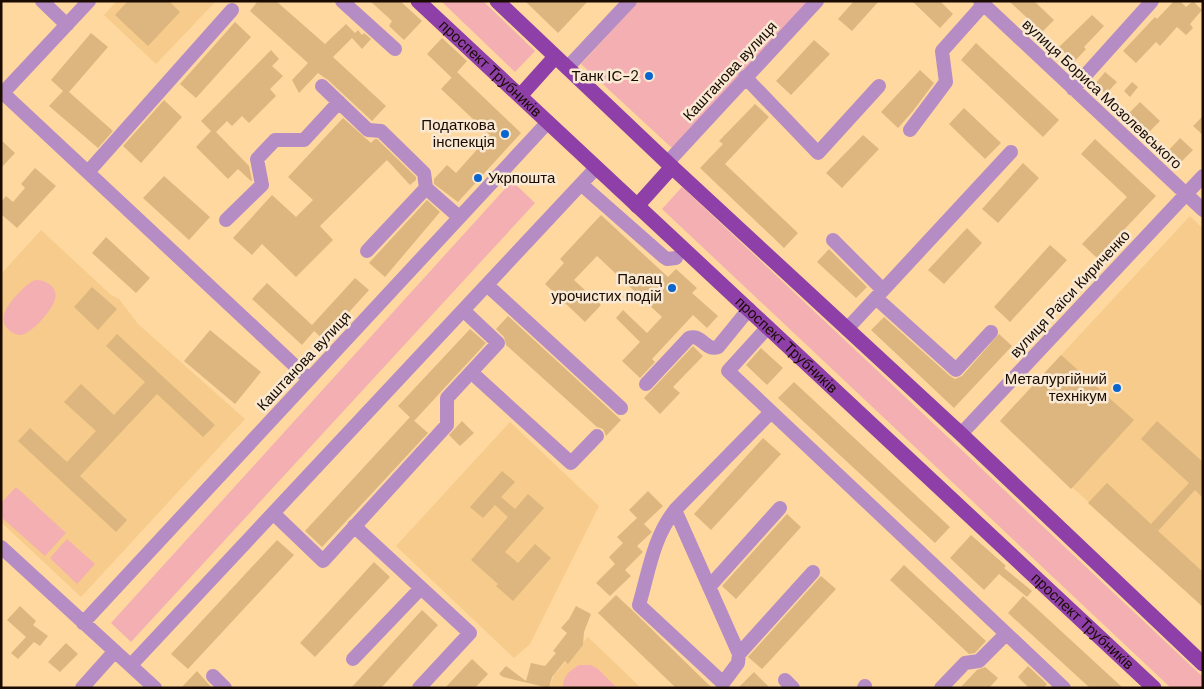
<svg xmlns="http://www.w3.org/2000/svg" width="1204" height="689" font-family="'DM Sans',sans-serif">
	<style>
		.built { fill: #f6cb8b }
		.green { fill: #f3afb1 }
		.building { fill: #dcb67e }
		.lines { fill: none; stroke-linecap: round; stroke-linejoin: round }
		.minor { stroke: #b58cc4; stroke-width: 14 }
		.major { stroke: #8e3fa8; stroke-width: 15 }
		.poi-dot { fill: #0a66cf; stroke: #f9e9d3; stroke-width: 2 }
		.labels { text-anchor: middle; stroke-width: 5; stroke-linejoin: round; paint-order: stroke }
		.street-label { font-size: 15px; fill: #190b00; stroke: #f9e9d3 }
		.poi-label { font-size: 15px; fill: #190b00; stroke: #f9e9d3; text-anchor: end }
	</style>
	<rect width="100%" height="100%" fill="#ffd89f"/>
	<path class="built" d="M117 1H216L156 64 104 15Z
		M1190 216 1203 229V607L1000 421Z
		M41 230 111 295 119 299 138 324 245 419 81 597 1 522V345L3 343 1 340V274Z
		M510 422 599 506 530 644 514 658 396 546Z
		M588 637 641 688H549L554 675Z"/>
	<path class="green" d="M441 1H483L535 51 515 72Z
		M639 1H809L673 149 581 64Z
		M512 181 535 203 131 642 111 623Z
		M682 187 1203 677V688H1171L662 209Z
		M36 280C48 280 60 289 54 302 50 312 30 336 19 335 14 334 9 331 6 327 3 322 3 317 5 312 8 303 27 282 36 280Z
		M16 487 66 533 45 556 1 517V503Z
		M67 539 95 564 77 584 50 558Z
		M579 665H591L598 669 617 688H563C563 676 569 671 579 665Z"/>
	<path class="building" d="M128 1H169L180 12 148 46 115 15Z
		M258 1H276L325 44 346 24 355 33 358 30 362 35 364 33 371 39 362 49 352 38 333 57 386 106 372 121 328 80 318 73 299 93 292 80 308 63 250 11Z
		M370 1H400L422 21 404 40 389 26 392 21Z
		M525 1H588L558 33Z
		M854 1H879L852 31 838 19Z
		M912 1H940L953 14 940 28Z
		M1009 1H1034L1054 20 1042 32Z
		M1174 1H1180L1186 7 1193 1 1202 10 1190 24 1193 28 1186 35 1177 27 1160 46 1156 42 1136 63 1123 51 1155 17 1157 19Z
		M1092 15 1104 26 1084 47 1086 49 1074 62 1059 47Z
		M235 22 251 37 196 98 180 84Z
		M91 33 108 47 69 92 113 131 98 148 49 106 63 91 51 80Z
		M442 38 467 61 452 78 427 54Z
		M814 40 830 54 791 95 776 81Z
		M976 43 1059 120 1043 137 961 60Z
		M271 50 279 59 272 66 283 76 270 89 276 96 249 123 242 116 232 126 227 121 216 132 249 166 252 180 251 181 238 169 228 179 196 147 211 131 201 121Z
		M920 70 934 83 913 111 898 128 881 112Z
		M457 72 521 133 458 202 434 184V179L447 165 456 173 490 135 441 89Z
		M1105 72 1117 82 1106 94 1095 84Z
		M1132 82 1138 87 1130 97 1124 91Z
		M164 100 182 117 141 163 123 146Z
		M1140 102 1160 121 1149 132 1129 113Z
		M755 104 769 117 725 164 798 233 784 248 700 168 723 144 719 141Z
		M964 108 1001 143 985 159 949 124Z
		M1203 116V135L1193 126Z
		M343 118 371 143 375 139H377L416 177V180L410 185 387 160 320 226 333 240 296 277 262 244 252 255 233 238 272 195 296 217 313 200 288 177Z
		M863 135 879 149 842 188 826 173Z
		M1180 138 1193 150 1181 162 1169 150Z
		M1095 139 1156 196 1097 258 1082 244 1127 197 1081 154Z
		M1 140 15 153 1 168Z
		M1023 163 1039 178 998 223 982 209Z
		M35 168 56 186 17 228 1 214V202L6 196 13 202 25 188 21 184Z
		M164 176 210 217 189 240 143 198Z
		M427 200 440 212 385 277 369 263Z
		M601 215 668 277 676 269 697 288 692 293 718 316 707 328 693 315 652 359 655 362 640 378 622 361 640 342 616 318 623 310 647 333 662 317 597 256 574 280 601 305 585 322 545 284 564 263 560 259Z
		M967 228 982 243 944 284 928 270Z
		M106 237 150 278 136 293 92 253Z
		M1050 245 1067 260 1010 322 994 307Z
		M829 249 867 287 856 298 817 262Z
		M355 278 369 290 324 340 314 331 302 345 252 299 267 283 312 325Z
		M92 287 117 309 98 330 74 307Z
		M508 316 621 420 606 436 603 429 597 427 506 345 504 337 496 329Z
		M884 317 950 376 955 379 962 376 999 334 1012 346 954 408 871 330Z
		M470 329 486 343 414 421 398 406Z
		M210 330 261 372 235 404 184 361Z
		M117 334 215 425 203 437 157 394 80 476 127 520 116 532 18 441 30 428 67 462 96 431 64 402 81 384 114 415 145 382 106 346Z
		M693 346 703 356 673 387 680 393 660 414 644 398Z
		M761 348 783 368 767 385 746 365Z
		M1061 355 1134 420 1071 489 1000 421Z
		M794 382 950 527 935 543 778 398Z
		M410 417 428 433 322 547 305 531Z
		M462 421 474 433 460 446 449 435Z
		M1157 421 1203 462V498L1195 490 1158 531 1203 572V607L1088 503 1107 483 1151 524 1189 483 1141 439Z
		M763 438 781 454 711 530 694 514Z
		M502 471 515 482 501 497 515 509 528 494 544 508 505 552 518 563 535 544 551 558 513 601 496 586 498 584 471 560 508 517 495 505 483 518 470 507Z
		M648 491 663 506 644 524 652 532 637 546 643 552 625 570 631 576 610 596 596 583 615 564 609 557 623 543 617 537 637 518 629 510Z
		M787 514 801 527 736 599 722 586Z
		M971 535 1006 566 1004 568 1032 591 1027 597 999 574 984 590 950 558Z
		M277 540 294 555 188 669 171 654Z
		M374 562 390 577 315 657 300 643Z
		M904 565 986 641 975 653 969 654 890 580Z
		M821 576 836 589 762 669 748 657Z
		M616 595 633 611 712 688H676L598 613Z
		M1023 596 1123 688H1090L1008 613Z
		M20 606 36 621 33 625 48 636 40 646 34 642 18 659 11 653 26 637 7 620Z
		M576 606 591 614 584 632 583 645 568 664 565 661 552 677 549 688 503 677 499 674 506 666 526 681 531 663 545 666 556 653 553 651 567 633 561 628 569 619Z
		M422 610 438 625 381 688H351Z
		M66 643 78 654 60 672 48 662Z
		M472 659 488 674 475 688H445Z
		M1028 666 1047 684 1044 688H1029L1018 677Z
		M985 667 998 678 989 688H960L977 670Z
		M197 671 212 688H181Z
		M754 672 770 688H738Z"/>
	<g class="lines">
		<path class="minor" d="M42 1 67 25
			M342 1 395 49
			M980 1 1203 210
			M567 68 630 1
			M745 77 818 153 879 86
			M322 86 368 130 381 131 424 173 426 188 459 217
			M1073 89 1152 1
			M3 93 309 379
			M1 95 89 1
			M910 130 946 82 942 51 983 5
			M667 163 817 1
			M88 172 232 10
			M581 184 664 257 667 259 676 258
			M226 220 262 185 257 159 275 140H304L339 102
			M833 240 883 290
			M367 251 426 188
			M487 285 621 408
			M876 298 956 370 991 332
			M768 327 728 371 1064 688
			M847 329 1011 152
			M471 372 571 463 597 436
			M646 384 689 338C701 333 706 352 718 347L749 309
			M961 434 1203 176
			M675 510C653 538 649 571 639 605L723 683 738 663 739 654 675 510 771 412
			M273 513 323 561 447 425V398L498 343 463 310
			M354 526 470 633 419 688
			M1 547 155 688
			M709 587 780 508
			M83 623 548 122
			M739 654 813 572
			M353 659 421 588
			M131 665 596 168
			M213 676 225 688
			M785 680 793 688
			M82 688 115 651
			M864 688 865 686
			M941 688 965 663 979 661 1006 634"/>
		<g class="major">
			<path id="s1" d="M418 1 1154 688"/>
			<path d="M497 1 672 167 961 434 1203 664"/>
			<path d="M520 96 555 57"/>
			<path d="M637 206 672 167"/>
		</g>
	</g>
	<g class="poi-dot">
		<circle cx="649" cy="76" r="5"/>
		<circle cx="505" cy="134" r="5"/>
		<circle cx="478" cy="178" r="5"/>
		<circle cx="672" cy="288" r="5"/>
		<circle cx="1117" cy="388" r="5"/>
	</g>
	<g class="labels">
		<g class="street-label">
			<text dy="5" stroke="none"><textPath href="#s1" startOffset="99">проспект Трубників</textPath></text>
			<text transform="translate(730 71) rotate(-47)" y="5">Каштанова вулиця</text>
			<text transform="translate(1102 94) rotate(43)" y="5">вулиця Бориса Мозолевського</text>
			<text transform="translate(1070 294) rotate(-47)" y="5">вулиця Раїси Кириченко</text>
			<text dy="5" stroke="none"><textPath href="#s1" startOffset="504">проспект Трубників</textPath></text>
			<text transform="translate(304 361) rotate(-47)" y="5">Каштанова вулиця</text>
			<text dy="5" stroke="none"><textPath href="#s1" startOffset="909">проспект Трубників</textPath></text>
		</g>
		<g class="poi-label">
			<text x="639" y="81">Танк ІС-2</text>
			<text x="495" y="130">Податкова<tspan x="495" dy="17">інспекція</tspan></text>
			<text x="488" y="183" text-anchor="start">Укрпошта</text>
			<text x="662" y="284">Палац<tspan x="662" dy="17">урочистих подій</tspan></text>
			<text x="1107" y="384">Металургійний<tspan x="1107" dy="17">технікум</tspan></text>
		</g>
	</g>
	<rect width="1204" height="689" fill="none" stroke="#190b00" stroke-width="5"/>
</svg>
